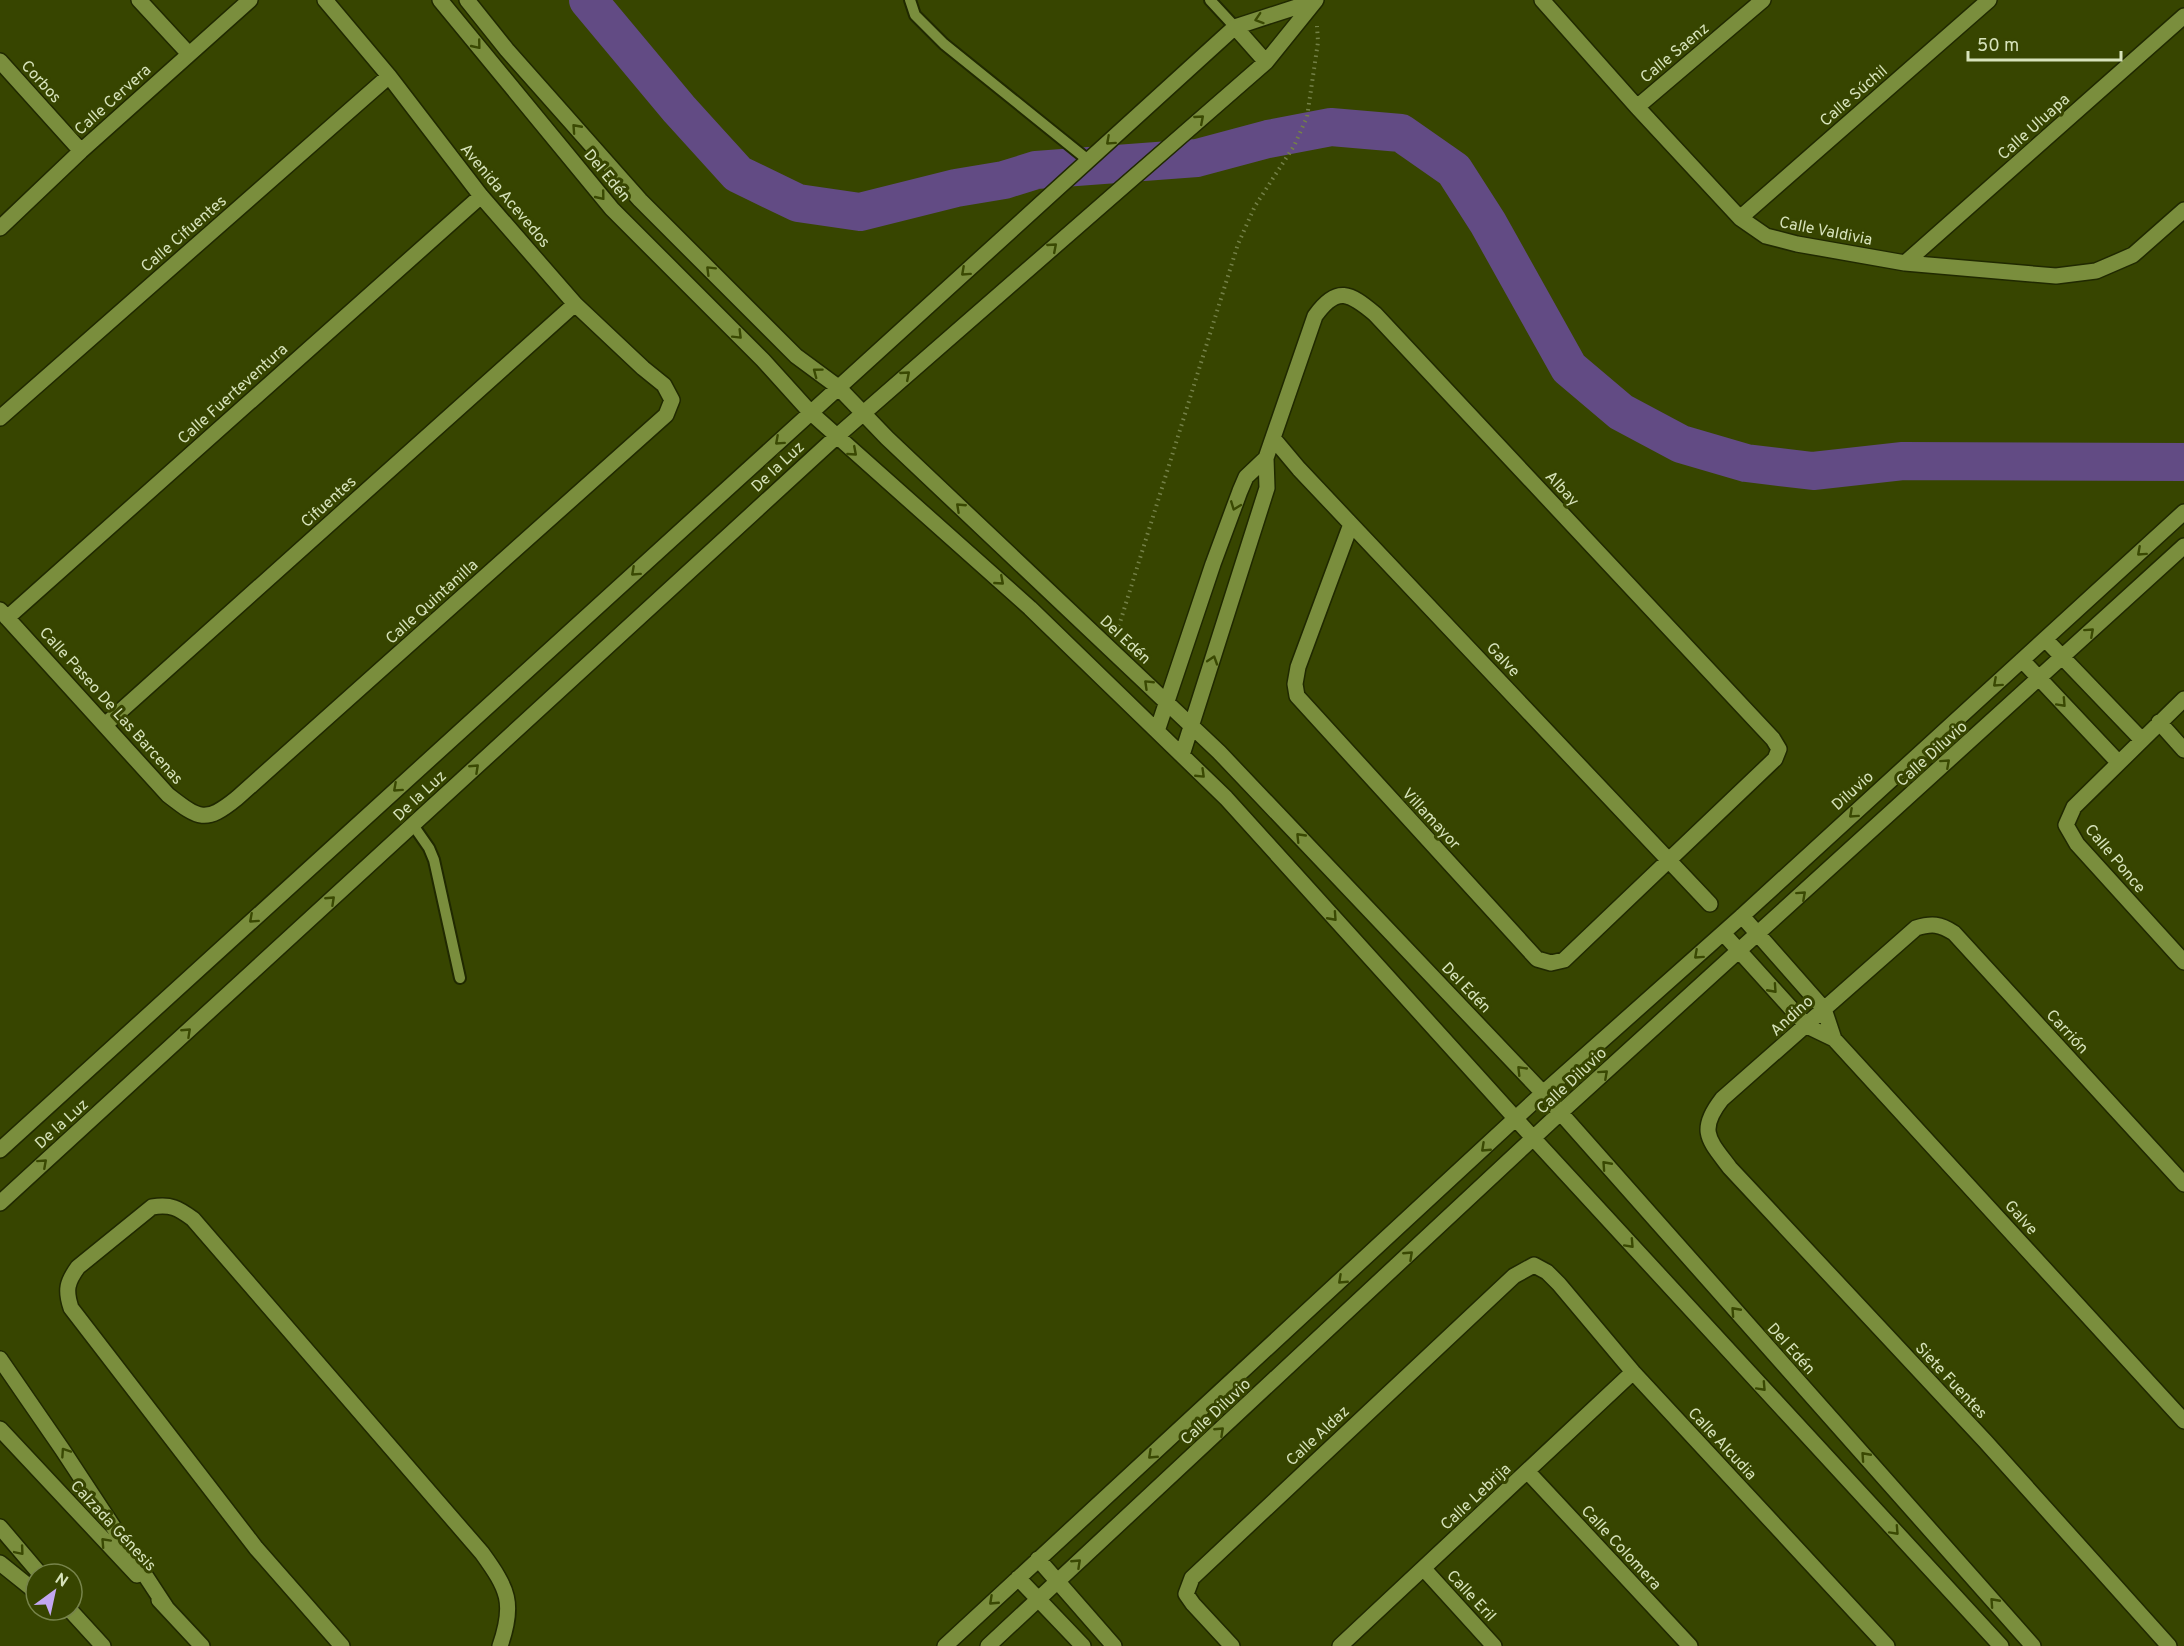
<svg xmlns="http://www.w3.org/2000/svg" width="2184" height="1646" font-family="Overpass,sans-serif">
	<style>
		.lines { fill: none; stroke-linecap: round; stroke-linejoin: round }
		.river { stroke: #624b84; stroke-width: 38 }
		.service-casing { stroke: #202900; stroke-width: 14 }
		.minor-casing { stroke: #202900; stroke-width: 18 }
		.tertiary-casing { stroke: #202900; stroke-width: 18 }
		.path { stroke: #748147; stroke-width: 4; stroke-dasharray: 1.5 4.5; stroke-linecap: butt }
		.service { stroke: #7a8e3d; stroke-width: 10 }
		.minor { stroke: #7a8e3d; stroke-width: 15 }
		.tertiary { stroke: #7a8e3d; stroke-width: 15 }
		.oneway { stroke: #3a4903 }
		.labels { text-anchor: middle; stroke-width: 6; stroke-linejoin: round; paint-order: stroke }
		.street-label { font-size: 16px; fill: #d7e3bb; stroke: #374500 }
	</style>
	<rect width="100%" height="100%" fill="#374500"/>
	<g class="lines">
		<path class="river" d="M588 0 679 109 738 174 798 203 860 212 956 188 1004 180 1036 170 1197 158 1268 139 1331 127 1401 133 1454 170 1488 223 1569 368 1621 412 1681 444 1746 463 1813 471 1903 461 2184 462"/>
		<g class="service-casing">
			<path id="service" d="M910 0 915 15 944 44 1088 160
				M1210 0 1235 27
				M413 825 429 848 434 860 460 978"/>
		</g>
		<g class="minor-casing">
			<path id="minor" d="M139 0 189 54
				M440 0 612 209 763 360 810 412 1030 608 1226 798 1534 1139 2001 1646
				M467 0 507 50 640 200 796 356 838 387 887 438 1219 752 1543 1093 2033 1646
				M1542 0 1637 107 1740 218 1766 236 1797 244 1905 263 2056 276 2096 271 2133 255 2184 210
				M1235 27 1266 62
				M0 61 81 151
				M1637 107 1763 0
				M1740 218 1989 0
				M0 228 81 151 250 0
				M1905 263 2184 16
				M0 418 389 76
				M1273 438 1299 469 1710 904
				M0 610 168 795C199 819 205 824 237 798L666 415 672 400 664 385 643 368 575 304 481 196 389 76 325 0
				M7 618 481 196
				M2045 639 2141 739
				M2022 660 2118 762
				M2184 699 2074 807 2066 825 2077 844 2184 962
				M2159 722 2184 750
				M106 724 575 304
				M1157 731 1213 564 1240 491 1246 477 1266 458
				M1182 755 1267 488 1266 458 1315 316C1337 285 1350 293 1375 314L1773 739 1779 749 1775 759 1564 960 1551 963 1537 959 1297 696 1295 684 1298 667 1351 524
				M1742 916 1824 1009 1834 1039
				M1723 933 1807 1026 1834 1039 2184 1421
				M0 1150 1235 27 1315 1
				M0 1203 836 437 1266 62 1316 0
				M1528 1472 1690 1646
				M1038 1559 1114 1646
				M1424 1569 1494 1646
				M1018 1578 1083 1646
				M342 1646 256 1548 71 1308C65 1290 67 1282 78 1267L152 1207C171 1204 178 1208 193 1219L482 1553C508 1589 515 1603 500 1646
				M945 1646 1543 1093 1742 916 2184 512
				M988 1646 1560 1113 2184 546
				M1232 1646 1193 1604 1186 1594 1192 1578 1514 1276 1534 1265 1547 1272 1559 1284 1633 1372 1887 1646
				M1340 1646 1633 1372
				M2169 1646 1985 1441 1730 1168C1709 1140 1697 1131 1722 1099L1916 928C1932 923 1940 924 1954 933L2184 1184"/>
		</g>
		<g class="tertiary-casing">
			<path id="tertiary" d="M0 1359 62 1449 166 1607
				M0 1429 137 1575
				M0 1527 40 1574
				M0 1563 36 1592
				M159 1600 202 1646
				M70 1610 103 1646"/>
		</g>
		<path class="path" d="M1117 632 1238 244 1255 206 1294 146 1307 117 1318 42 1317 26"/>
		<use href="#service" class="service"/>
		<use href="#minor" class="minor"/>
		<use href="#tertiary" class="tertiary"/>
	</g>
	<defs><path id="oneway-chevron" d="M-2-3.5L2.5 0L-2 3.5" fill="none" stroke-width="1.6" stroke-linecap="round" stroke-linejoin="round" transform="scale(1.5)"/></defs>
	<g class="oneway">
		<use href="#oneway-chevron" transform="translate(1259 19) rotate(162)"/>
		<use href="#oneway-chevron" transform="translate(477 45) rotate(51)"/>
		<use href="#oneway-chevron" transform="translate(1200 119) rotate(-41)"/>
		<use href="#oneway-chevron" transform="translate(576 128) rotate(-132)"/>
		<use href="#oneway-chevron" transform="translate(1110 141) rotate(138)"/>
		<use href="#oneway-chevron" transform="translate(601 196) rotate(51)"/>
		<use href="#oneway-chevron" transform="translate(1053 247) rotate(-41)"/>
		<use href="#oneway-chevron" transform="translate(710 270) rotate(-135)"/>
		<use href="#oneway-chevron" transform="translate(965 272) rotate(138)"/>
		<use href="#oneway-chevron" transform="translate(738 335) rotate(45)"/>
		<use href="#oneway-chevron" transform="translate(817 372) rotate(-143)"/>
		<use href="#oneway-chevron" transform="translate(906 375) rotate(-41)"/>
		<use href="#oneway-chevron" transform="translate(779 441) rotate(138)"/>
		<use href="#oneway-chevron" transform="translate(853 452) rotate(41)"/>
		<use href="#oneway-chevron" transform="translate(1235 506) rotate(111)"/>
		<use href="#oneway-chevron" transform="translate(960 507) rotate(-137)"/>
		<use href="#oneway-chevron" transform="translate(2141 552) rotate(138)"/>
		<use href="#oneway-chevron" transform="translate(635 572) rotate(138)"/>
		<use href="#oneway-chevron" transform="translate(1000 581) rotate(41)"/>
		<use href="#oneway-chevron" transform="translate(2090 632) rotate(-42)"/>
		<use href="#oneway-chevron" transform="translate(1213 660) rotate(-72)"/>
		<use href="#oneway-chevron" transform="translate(1997 683) rotate(138)"/>
		<use href="#oneway-chevron" transform="translate(1148 684) rotate(-136)"/>
		<use href="#oneway-chevron" transform="translate(2062 703) rotate(47)"/>
		<use href="#oneway-chevron" transform="translate(1946 763) rotate(-42)"/>
		<use href="#oneway-chevron" transform="translate(475 768) rotate(-43)"/>
		<use href="#oneway-chevron" transform="translate(1201 774) rotate(44)"/>
		<use href="#oneway-chevron" transform="translate(397 788) rotate(138)"/>
		<use href="#oneway-chevron" transform="translate(1853 814) rotate(138)"/>
		<use href="#oneway-chevron" transform="translate(1300 837) rotate(-134)"/>
		<use href="#oneway-chevron" transform="translate(1802 895) rotate(-42)"/>
		<use href="#oneway-chevron" transform="translate(331 900) rotate(-43)"/>
		<use href="#oneway-chevron" transform="translate(1333 917) rotate(48)"/>
		<use href="#oneway-chevron" transform="translate(253 919) rotate(138)"/>
		<use href="#oneway-chevron" transform="translate(1698 955) rotate(138)"/>
		<use href="#oneway-chevron" transform="translate(1773 989) rotate(48)"/>
		<use href="#oneway-chevron" transform="translate(187 1032) rotate(-43)"/>
		<use href="#oneway-chevron" transform="translate(1521 1070) rotate(-134)"/>
		<use href="#oneway-chevron" transform="translate(1604 1074) rotate(-42)"/>
		<use href="#oneway-chevron" transform="translate(1485 1148) rotate(137)"/>
		<use href="#oneway-chevron" transform="translate(43 1163) rotate(-42)"/>
		<use href="#oneway-chevron" transform="translate(1606 1165) rotate(-132)"/>
		<use href="#oneway-chevron" transform="translate(1630 1244) rotate(47)"/>
		<use href="#oneway-chevron" transform="translate(1409 1255) rotate(-43)"/>
		<use href="#oneway-chevron" transform="translate(1342 1280) rotate(137)"/>
		<use href="#oneway-chevron" transform="translate(1735 1311) rotate(-132)"/>
		<use href="#oneway-chevron" transform="translate(1762 1387) rotate(47)"/>
		<use href="#oneway-chevron" transform="translate(1220 1431) rotate(-43)"/>
		<use href="#oneway-chevron" transform="translate(65 1452) rotate(-124)"/>
		<use href="#oneway-chevron" transform="translate(1152 1455) rotate(137)"/>
		<use href="#oneway-chevron" transform="translate(1865 1456) rotate(-132)"/>
		<use href="#oneway-chevron" transform="translate(1895 1531) rotate(47)"/>
		<use href="#oneway-chevron" transform="translate(105 1542) rotate(-133)"/>
		<use href="#oneway-chevron" transform="translate(20 1551) rotate(50)"/>
		<use href="#oneway-chevron" transform="translate(1077 1563) rotate(-43)"/>
		<use href="#oneway-chevron" transform="translate(993 1601) rotate(137)"/>
		<use href="#oneway-chevron" transform="translate(1994 1602) rotate(-132)"/>
	</g>
	<g class="labels">
		<g class="street-label">
			<text transform="translate(1674 52) rotate(-40)" y="6">Calle Saenz</text>
			<text transform="translate(42 81) rotate(48)" y="6">Corbos</text>
			<text transform="translate(1853 95) rotate(-41)" y="6">Calle Súchil</text>
			<text transform="translate(112 99) rotate(-42)" y="6">Calle Cervera</text>
			<text transform="translate(2033 126) rotate(-42)" y="6">Calle Uluapa</text>
			<text transform="translate(608 175) rotate(50)" y="6">Del Edén</text>
			<text transform="translate(506 195) rotate(50)" y="6">Avenida Acevedos</text>
			<text transform="translate(1826 230) rotate(11)" y="6">Calle Valdivia</text>
			<text transform="translate(183 233) rotate(-41)" y="6">Calle Cifuentes</text>
			<text transform="translate(232 393) rotate(-42)" y="6">Calle Fuerteventura</text>
			<text transform="translate(777 466) rotate(-43)" y="6">De la Luz</text>
			<text transform="translate(1563 488) rotate(47)" y="6">Albay</text>
			<text transform="translate(328 501) rotate(-42)" y="6">Cifuentes</text>
			<text transform="translate(431 601) rotate(-42)" y="6">Calle Quintanilla</text>
			<text transform="translate(1126 639) rotate(43)" y="6">Del Edén</text>
			<text transform="translate(1504 659) rotate(47)" y="6">Galve</text>
			<text transform="translate(112 705) rotate(48)" y="6">Calle Paseo De Las Barcenas</text>
			<text transform="translate(1931 753) rotate(-42)" y="6">Calle Diluvio</text>
			<text transform="translate(1852 790) rotate(-42)" y="6">Diluvio</text>
			<text transform="translate(419 795) rotate(-43)" y="6">De la Luz</text>
			<text transform="translate(1432 818) rotate(47)" y="6">Villamayor</text>
			<text transform="translate(2116 858) rotate(50)" y="6">Calle Ponce</text>
			<text transform="translate(1467 987) rotate(46)" y="6">Del Edén</text>
			<text transform="translate(1791 1015) rotate(-42)" y="6">Andino</text>
			<text transform="translate(2068 1031) rotate(47)" y="6">Carrión</text>
			<text transform="translate(1571 1080) rotate(-43)" y="6">Calle Diluvio</text>
			<text transform="translate(61 1123) rotate(-42)" y="6">De la Luz</text>
			<text transform="translate(2022 1217) rotate(48)" y="6">Galve</text>
			<text transform="translate(1792 1348) rotate(48)" y="6">Del Edén</text>
			<text transform="translate(1952 1380) rotate(47)" y="6">Siete Fuentes</text>
			<text transform="translate(1215 1411) rotate(-43)" y="6">Calle Diluvio</text>
			<text transform="translate(1317 1435) rotate(-43)" y="6">Calle Aldaz</text>
			<text transform="translate(1723 1443) rotate(47)" y="6">Calle Alcudia</text>
			<text transform="translate(1475 1496) rotate(-43)" y="6">Calle Lebrija</text>
			<text transform="translate(114 1525) rotate(47)" y="6">Calzada Génesis</text>
			<text transform="translate(1622 1547) rotate(47)" y="6">Calle Colomera</text>
			<text transform="translate(1472 1595) rotate(47)" y="6">Calle Eril</text>
		</g>
	</g>
	<g transform="translate(54 1592) rotate(33)"><circle r="28" fill="#374500" stroke="#77844b" stroke-width="1.5"/>
	<path d="M0-4.5L10 22L0 15L-10 22Z" fill="#c3a7f2"/>
	<text y="-9" font-size="16" font-weight="bold" text-anchor="middle" fill="#d7e3bb">N</text>
	</g>
	<path d="M1968 51v9h153v-9" fill="none" stroke="#d7e3bb" stroke-width="3"/>
	<text x="1977" y="51" font-size="18" fill="#d7e3bb" stroke="#374500" stroke-width="4.5" paint-order="stroke">50 m</text>
</svg>
